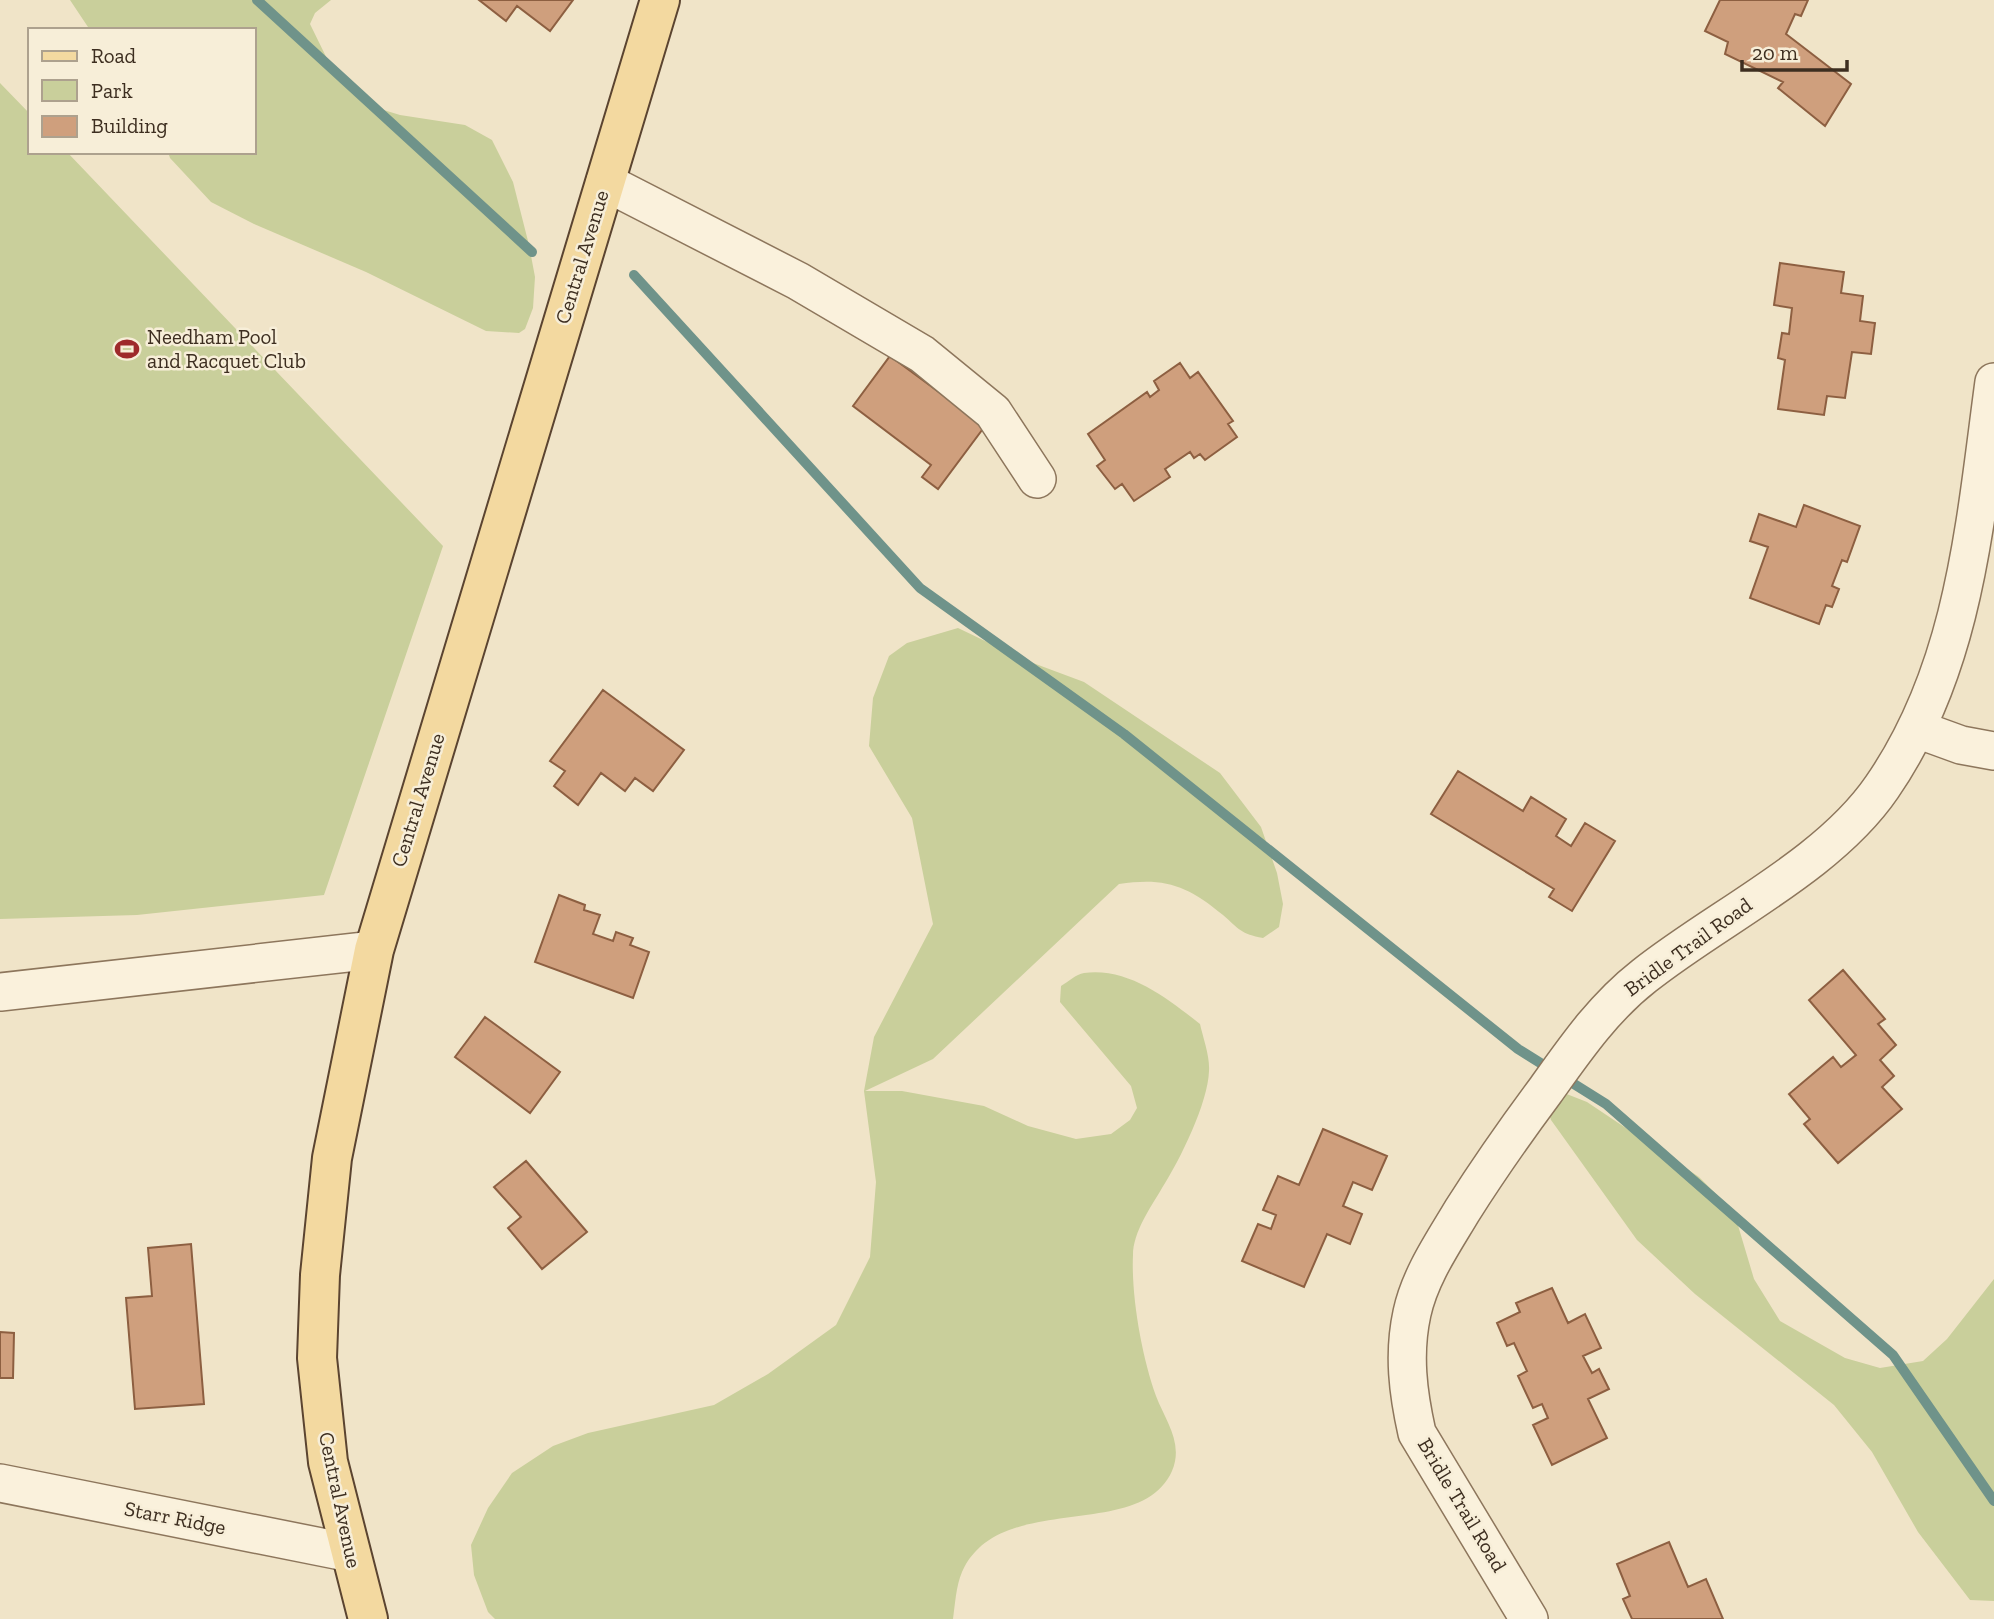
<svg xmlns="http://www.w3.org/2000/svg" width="1994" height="1619" font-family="'Zilla Slab',serif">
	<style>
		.green { fill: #c9cf9b }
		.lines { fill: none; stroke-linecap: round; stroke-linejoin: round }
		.stream { stroke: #6f938a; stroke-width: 10 }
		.building { fill: #cf9f7d; stroke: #8d5f41; stroke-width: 2 }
		.minor-casing { stroke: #8d765c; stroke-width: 40 }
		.major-casing { stroke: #5b4430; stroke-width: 42 }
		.minor { stroke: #faf1dc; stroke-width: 37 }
		.major { stroke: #f3d9a0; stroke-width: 38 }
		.labels { text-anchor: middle; stroke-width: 5; stroke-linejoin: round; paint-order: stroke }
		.street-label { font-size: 21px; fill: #3d2e20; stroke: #f7eed8 }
		.poi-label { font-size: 21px; fill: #3d2e20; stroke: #f7eed8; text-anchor: start }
	</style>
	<rect width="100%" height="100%" fill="#f0e4c8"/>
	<path class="green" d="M70 0H331L315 13 310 24 335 75 364 104 400 115 465 125 492 140 513 182 529 245 535 277 533 308 525 329 519 333 486 331 366 272 254 224 211 202 170 158 168 152H254V30H90Z
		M0 83 30 114V152H67L443 546 324 895 137 915 0 919Z
		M958 628 1025 660 1084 682 1220 773 1261 827 1277 873 1283 904 1279 927 1263 938C1241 934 1239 929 1223 915 1187 885 1164 877 1119 884L933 1059 865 1091H902L984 1106 1028 1126 1076 1139 1111 1134 1130 1120 1137 1108 1131 1086 1060 1002 1061 986C1068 982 1076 974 1084 973 1128 967 1167 998 1200 1024 1203 1038 1210 1056 1209 1071 1208 1103 1180 1160 1162 1188 1151 1207 1133 1232 1133 1255 1131 1296 1142 1357 1156 1396 1165 1420 1184 1443 1172 1471 1140 1543 999 1489 962 1572 956 1586 955 1605 953 1619H495L488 1612 474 1575 471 1545 488 1508 512 1473 553 1446 588 1433 714 1405 768 1374 836 1325 870 1257 876 1182 864 1091 874 1037 933 924 912 818 869 746 873 698 889 656 907 643Z
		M1559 1091 1587 1102 1699 1177 1734 1212 1754 1279 1780 1321 1845 1358 1880 1368 1923 1361 1947 1339 1994 1279V1601L1970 1600 1918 1532 1872 1452 1834 1405 1695 1294 1637 1240 1551 1120 1544 1099Z"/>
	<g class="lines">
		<path class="stream" d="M257 0 532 252
			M634 275 920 588 1124 734 1518 1049 1606 1104 1893 1355 1994 1501"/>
	</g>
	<path class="building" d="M479 0H573L550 31 517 6 506 21Z
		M1720 0H1808L1801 16 1795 14 1786 34 1851 84 1825 126 1778 88 1783 82 1725 54 1728 42 1705 31Z
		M1780 263 1844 272 1841 293 1863 296 1860 321 1875 323 1871 354 1852 352 1845 398 1827 396 1824 415 1778 409 1785 360 1778 358 1782 333 1789 334 1792 308 1774 305Z
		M890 356 985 426 938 489 922 477 931 465 853 406Z
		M1180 363 1190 378 1198 372 1233 421 1228 424 1237 437 1205 460 1200 454 1194 458 1190 452 1165 469 1170 477 1134 501 1122 484 1115 489 1097 466 1105 460 1088 434 1147 392 1150 397 1159 390 1154 381Z
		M1804 505 1860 526 1847 562 1842 560 1832 586 1839 589 1832 607 1826 605 1819 624 1750 598 1768 547 1750 541 1759 514 1796 527Z
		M603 690 684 750 653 791 635 778 625 791 601 773 578 805 554 786 565 771 550 761Z
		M1458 771 1523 811 1531 797 1566 819 1556 836 1571 846 1585 823 1615 841 1572 911 1549 897 1554 889 1431 814Z
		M559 895 585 905 584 910 600 915 593 934 613 941 616 932 633 938 630 945 649 952 633 998 535 962Z
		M1843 970 1885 1019 1878 1024 1896 1045 1880 1060 1894 1076 1882 1087 1902 1109 1838 1163 1804 1124 1810 1119 1789 1094 1833 1057 1841 1067 1856 1055 1809 1000Z
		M485 1017 560 1072 530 1113 455 1057Z
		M1323 1129 1387 1156 1372 1190 1353 1182 1343 1206 1362 1214 1350 1244 1327 1234 1304 1287 1242 1261 1258 1224 1271 1229 1276 1215 1263 1210 1278 1176 1299 1185Z
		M526 1161 587 1232 542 1269 508 1228 521 1217 494 1187Z
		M191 1244 204 1404 135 1409 126 1298 152 1296 148 1248Z
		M1552 1288 1568 1323 1585 1314 1601 1348 1583 1356 1592 1373 1599 1369 1609 1389 1588 1399 1607 1438 1552 1465 1533 1425 1548 1418 1542 1404 1533 1408 1518 1376 1527 1371 1514 1343 1507 1346 1497 1323 1520 1312 1516 1303Z
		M0 1332 14 1333 13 1378H0Z
		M1669 1542 1688 1587 1706 1579 1723 1619H1632L1623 1599 1630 1596 1617 1564Z"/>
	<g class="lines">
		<g class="minor-casing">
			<path id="minor" d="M605 182 798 281 922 354 993 412 1037 479
				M1917 729 1961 745 1994 751
				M0 992 374 950
				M0 1483 351 1553
				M1529 1619 1417 1433C1408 1393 1403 1354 1412 1313 1420 1276 1443 1243 1462 1211 1488 1170 1516 1130 1545 1091 1575 1049 1603 1008 1644 976 1718 917 1828 866 1882 787 1965 667 1975 522 1994 382"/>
		</g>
		<g class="major-casing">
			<path id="major" d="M368 1619 328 1462 317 1358 320 1275 332 1158 374 950 660 0"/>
		</g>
		<use href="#minor" class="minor"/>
		<use href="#major" class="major"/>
	</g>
	<defs>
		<g id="stadium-bare" transform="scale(1.89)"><path d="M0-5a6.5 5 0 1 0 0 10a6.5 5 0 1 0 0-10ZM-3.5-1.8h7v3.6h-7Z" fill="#9e2a2b" stroke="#f7eed8" stroke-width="2.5" paint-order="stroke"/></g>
	</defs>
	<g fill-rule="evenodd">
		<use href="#stadium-bare" x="127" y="349"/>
	</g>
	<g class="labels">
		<g class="street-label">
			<text transform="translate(582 257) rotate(-73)" y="7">Central Avenue</text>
			<text transform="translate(418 800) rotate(-73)" y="7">Central Avenue</text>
			<text transform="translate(1688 947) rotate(-36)" y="7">Bridle Trail Road</text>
			<text transform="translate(340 1500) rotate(78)" y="7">Central Avenue</text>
			<text transform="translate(1462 1505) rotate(59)" y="7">Bridle Trail Road</text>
			<text transform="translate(175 1518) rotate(11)" y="7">Starr Ridge</text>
		</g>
		<g class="poi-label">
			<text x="147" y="344">Needham Pool<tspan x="147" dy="24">and Racquet Club</tspan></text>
		</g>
	</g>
	<rect x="28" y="28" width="228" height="126" fill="#f7eed8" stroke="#ada18e" stroke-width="2"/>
	<rect x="42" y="51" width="35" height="10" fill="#f3d9a0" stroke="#ada18e" stroke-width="2"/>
	<text x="91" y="63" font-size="21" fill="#3d2e20">Road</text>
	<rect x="42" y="80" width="35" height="21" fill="#c9cf9b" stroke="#ada18e" stroke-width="2"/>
	<text x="91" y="98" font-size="21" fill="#3d2e20">Park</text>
	<rect x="42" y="116" width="35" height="21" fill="#cf9f7d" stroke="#ada18e" stroke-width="2"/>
	<text x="91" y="133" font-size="21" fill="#3d2e20">Building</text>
	<path d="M1742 60v10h105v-10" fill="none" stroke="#3d2e20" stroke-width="3.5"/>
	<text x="1752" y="60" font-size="21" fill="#3d2e20" stroke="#f7eed8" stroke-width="5" paint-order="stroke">20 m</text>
</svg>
